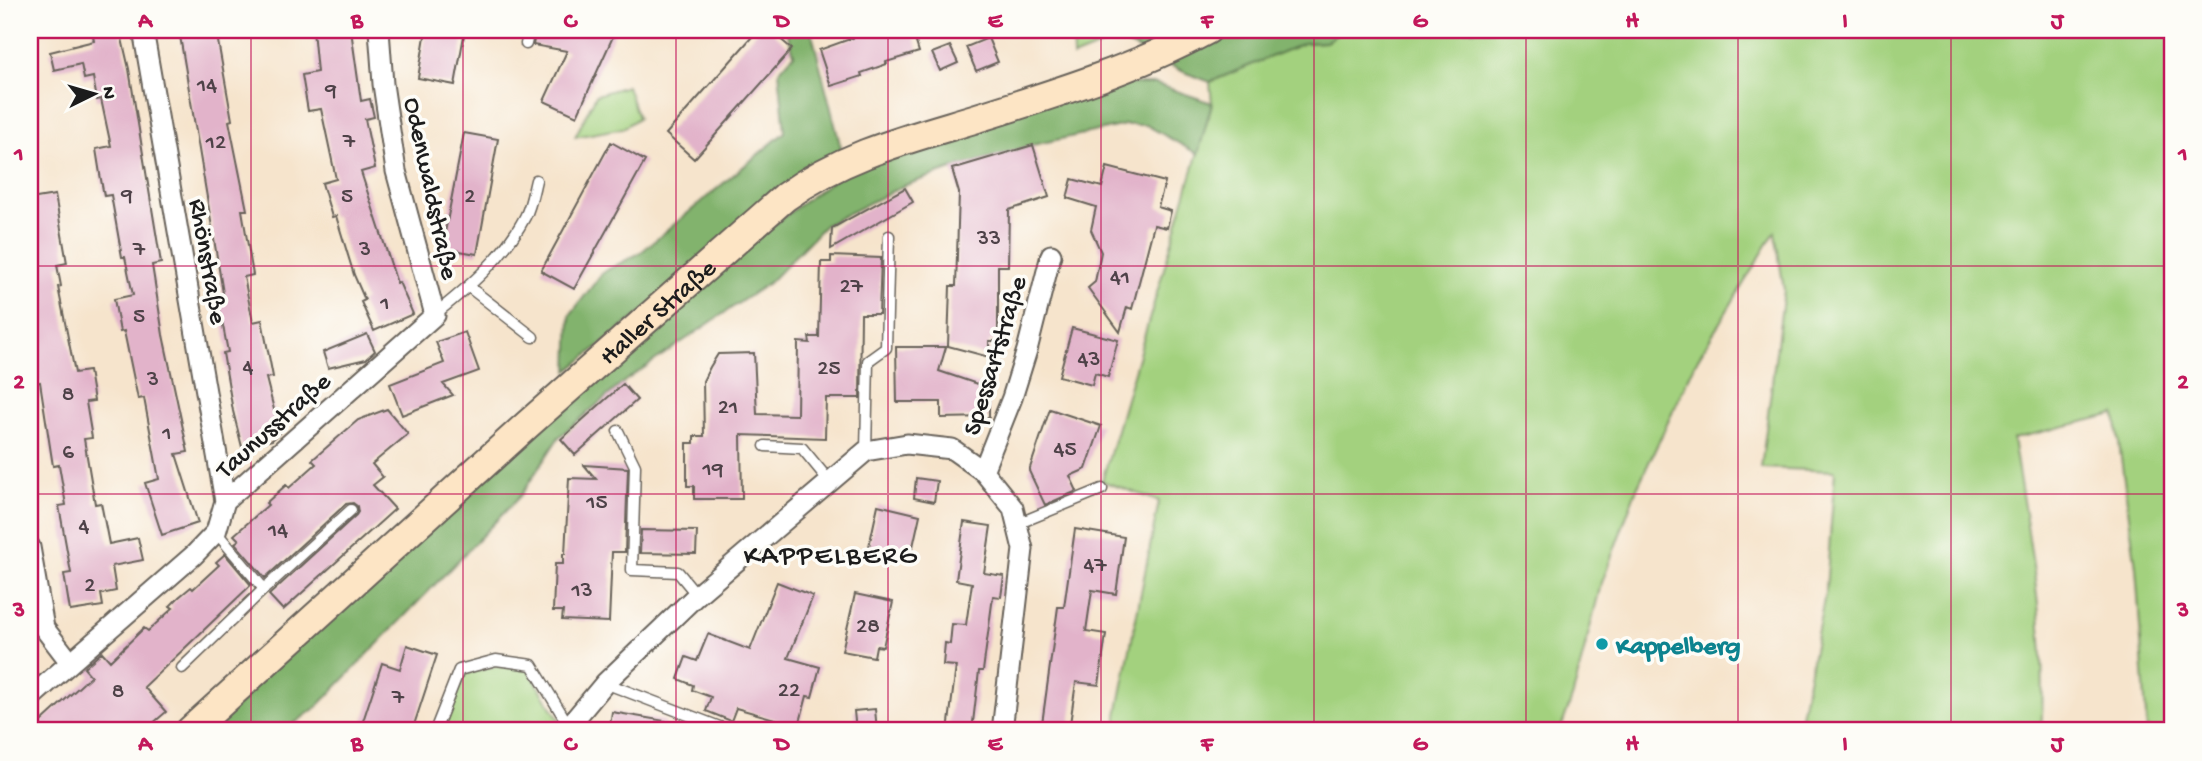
<svg xmlns="http://www.w3.org/2000/svg" width="2202" height="761" font-family="'Gochi Hand',sans-serif">
	<style>
		.green { fill: #a3d17e; stroke: #60764d; stroke-width: 2 }
		.forest { fill: #82b36d; stroke: #4f6844; stroke-width: 2 }
		.building { fill: #e2b3ca }
		.lines { fill: none; stroke-linecap: round; stroke-linejoin: round }
		.service-casing { stroke: #68625a; stroke-width: 13 }
		.minor-casing { stroke: #68625a; stroke-width: 23 }
		.secondary-casing { stroke: #68625a; stroke-width: 32 }
		.service { stroke: #fff; stroke-width: 10 }
		.minor { stroke: #fff; stroke-width: 19 }
		.secondary { stroke: #fde5c5; stroke-width: 28 }
		.grid { fill: none; stroke: #c2185b; stroke-width: 2; stroke-opacity: 0.55 }
		.culture-dot { fill: #0f9aa8; stroke: #fdfcf7; stroke-width: 2.5 }
		.labels { text-anchor: middle; stroke-width: 7; stroke-linejoin: round; paint-order: stroke }
		.number-label { font-size: 23px; fill: #4e4248 }
		.street-label { font-size: 26px; fill: #1c1c1c; stroke: #fdfcf7 }
		.culture-label { font-size: 26px; font-weight: bold; fill: #0d838f; stroke: #fdfcf7; text-anchor: start }
		.neighbourhood-label { font-size: 28px; letter-spacing: 2px; fill: #1c1c1c; stroke: #fdfcf7 }
		.neatline { fill: none; stroke: #c2185b; stroke-width: 2.5 }
		.grid-label { font-size: 23px; text-anchor: middle; font-weight: bold; fill: #c2185b }
	</style>
	<rect width="100%" height="100%" fill="#fdfcf7"/>
	<filter id="ink" filterUnits="userSpaceOnUse"><feTurbulence type="fractalNoise" baseFrequency=".0143" numOctaves="2"/><feDisplacementMap in="SourceGraphic" scale="14" xChannelSelector="R" yChannelSelector="G"/><feConvolveMatrix kernelMatrix="1 2 1 2 8 2 1 2 1" color-interpolation-filters="sRGB"/></filter>
	<filter id="wash" filterUnits="userSpaceOnUse"><feTurbulence type="fractalNoise" baseFrequency=".00686" numOctaves="4" result="noise"/><feDisplacementMap in="SourceGraphic" scale="28" xChannelSelector="R" yChannelSelector="G"/><feGaussianBlur stdDeviation="1.57" result="paint"/><feColorMatrix in="noise" values="0 0 0 0 0 0 0 0 0 0 0 0 0 0 0 0 0 1.4 0 .05"/><feComposite in="paint" operator="in"/></filter>
	<g filter="url(#wash)">
		<rect width="100%" height="100%" fill="#f6e4cc"/>
		<path class="green" d="M1072 30H1130L1117 39 1073 57Z
			M1342 30H2172V731H2147L2136 567 2115 414 2013 439C2028 536 2049 633 2041 731H1798L1826 589 1835 471 1761 468 1784 290 1775 232 1697 360 1637 488 1600 588 1573 695 1560 731H1117V715L1159 501 1102 481 1212 104 1210 82 1304 43 1326 42Z
			M627 86 638 118 623 128 575 137 596 95Z
			M496 666 528 669 562 724 558 731H441L464 674Z"/>
		<path class="forest" d="M786 30H811L842 152 568 371 570 315 603 272 640 253 785 132 779 71 794 54Z
			M1131 30H1342L1326 42 1304 43 1210 82 1186 73 1117 39Z
			M1105 84H1156L1212 103 1198 154 1146 125H1125L1033 145 952 169 903 186 825 225 771 281 625 381 559 437 521 495 318 706 284 731H199L769 228 853 165Z"/>
		<g id="blocks">
			<path class="building" d="M92 30H120L129 69 161 263 152 265 163 335 188 452 176 454 198 523 162 535 145 483 159 479 144 398 138 399 124 331 120 332 114 299 133 295 125 257H122L111 195 104 196 100 174 96 149 111 146 101 99 97 100 93 77 84 79 81 64 54 70 50 52 94 41Z
				M179 30H216L232 120 229 121 247 210H242L253 275 244 277 253 322 262 320 273 377 266 378 280 433 272 440 242 447 233 411 223 353 228 352 218 300 224 299Z
				M313 30H351L361 101 370 99 374 117 365 119 375 168 361 172 397 283 399 282 413 314 374 331 361 302 365 300 354 275 336 216 332 217 322 183 336 179 321 109 308 111 302 75 317 72Z
				M426 30H465L455 85 418 78Z
				M536 30H616L577 116 544 101 567 51 533 45Z
				M758 30H770L792 49 694 159 666 134Z
				M875 30H912L919 52 886 62 887 64 861 73 862 76 831 86 819 50Z
				M988 38 998 62 976 71 966 47Z
				M950 46 958 63 940 71 932 53Z
				M464 133 498 139 477 254 442 248Z
				M611 142 645 161 574 289 541 271Z
				M1033 145 1049 197 1009 210 1008 266H998V341H989V357L948 346 950 286H956L959 193 952 169Z
				M1107 167 1165 182 1158 207 1171 211 1167 228 1154 225 1132 309 1127 307 1120 332 1088 288 1095 282 1101 252 1091 230 1096 207 1067 198 1072 179 1102 187Z
				M905 188 913 202 831 249 832 228Z
				M55 195 67 263 57 265 61 286 58 287 75 373 89 371 94 401 86 402 92 438 84 439 95 504 101 503 109 544 138 538 143 560 112 566 116 591 101 594 103 606 70 611 64 574 71 573 59 506 66 505 59 465 53 466 40 382 33 383 30 366 37 364 30 326V199Z
				M831 256 881 258 879 314H861L860 398H826L825 438 741 435 742 499H694V486H687V443H694V436H704L703 381 710 367 718 354 754 353 757 414 797 415 798 342 810 343 809 337H819L821 262H831Z
				M1072 328 1118 340 1108 377 1095 373 1092 385 1059 376Z
				M465 332 479 371 443 384 453 395 402 415 390 384 444 363 436 342Z
				M367 334 375 351 366 359 328 368 323 352Z
				M896 347H946L939 371 989 388V417L941 418V402H897Z
				M623 384 637 400 575 455 561 439Z
				M387 409 408 434 372 464 383 477 373 485 395 509 283 610 269 595 356 515 358 512 357 506 353 503 346 504 265 578 235 543 239 540 234 535 268 505 266 503 286 485 289 488 316 464 312 460 358 420Z
				M1050 409 1101 426 1086 469 1070 476 1077 491 1045 505 1029 471Z
				M584 465 628 468 625 552H612L609 622 562 620 563 611H553L555 564H563V554H565L569 478 596 479Z
				M916 478 937 481 934 502 914 498Z
				M878 505 920 515 910 560 868 551Z
				M964 522 991 526 984 573 1004 576 1001 597 993 596 983 671H979L972 731H948L956 666 943 665 945 643 950 644 952 624 966 625 972 583 956 580Z
				M1075 529 1124 537 1116 594 1092 590 1086 631 1106 634 1099 685 1076 682 1069 731H1041L1058 607H1064Z
				M641 530 697 531 696 554 640 553Z
				M225 554 251 585 144 687 166 712 144 731H31L91 676 84 668 102 652 110 661 144 628 148 631 173 608 170 606 179 597 191 587 193 589 219 565 216 562Z
				M777 582 813 596 788 658 820 667 812 697 807 696 799 726 736 708 731 721 706 711 711 697 692 690 693 685 678 679 686 657 697 661 708 634 750 650Z
				M855 594 893 602 883 647 876 646 874 657 842 651Z
				M407 645 437 655 412 731H394L363 721 382 663 400 669Z
				M875 709 877 731H856L854 711Z
				M612 712 665 721 664 731H609Z"/>
		</g>
	</g>
	<g filter="url(#ink)">
		<use href="#blocks" fill-opacity="0" stroke="#68625a" stroke-width="2"/>
		<g class="lines">
			<g class="service-casing">
				<path id="service" d="M526 44 529 30
					M469 287 533 337
					M435 314C469 287 504 257 525 217 531 206 533 192 536 180
					M618 431 635 466 632 570 678 572 697 595
					M765 446 802 448 830 482
					M866 451 868 361 886 348 889 236
					M1017 524 1102 489
					M216 532 264 589 351 510
					M182 668 264 589
					M605 683 730 731
					M435 731 459 670 496 660 532 665 569 726"/>
			</g>
			<g class="minor-casing">
				<path id="minor" d="M143 30 225 501
					M983 471 1012 398 1027 350 1051 255
					M30 547 44 628 70 662
					M30 698 194 555 216 532 225 501 435 315 396 171 383 84 379 30
					M565 731 605 683 697 595 866 451 907 444 952 449 983 471 1013 508 1023 549 1002 731"/>
			</g>
			<g class="secondary-casing">
				<g id="secondary">
					<path id="s1" d="M190 731 527 425 785 197C845 154 908 139 977 118 1057 93 1134 69 1207 30"/>
				</g>
			</g>
			<use href="#service" class="service"/>
			<use href="#minor" class="minor"/>
			<use href="#secondary" class="secondary"/>
		</g>
	</g>
	<path class="grid" d="M251 30V731M463 30V731M676 30V731M888 30V731M1101 30V731M1314 30V731M1526 30V731M1738 30V731M1951 30V731M30 266H2172M30 494H2172"/>
	<circle class="culture-dot" cx="1602" cy="644" r="7"/>
	<g class="labels">
		<g class="number-label">
			<text x="207" y="91">14</text>
			<text x="331" y="96">9</text>
			<text x="349" y="147">7</text>
			<text x="216" y="148">12</text>
			<text x="127" y="201">9</text>
			<text x="347" y="202">5</text>
			<text x="470" y="202">2</text>
			<text x="989" y="244">33</text>
			<text x="139" y="255">7</text>
			<text x="365" y="255">3</text>
			<text x="1120" y="283">41</text>
			<text x="851" y="292">27</text>
			<text x="385" y="309">1</text>
			<text x="139" y="322">5</text>
			<text x="1089" y="365">43</text>
			<text x="248" y="373">4</text>
			<text x="829" y="374">25</text>
			<text x="153" y="385">3</text>
			<text x="68" y="400">8</text>
			<text x="728" y="413">21</text>
			<text x="167" y="439">1</text>
			<text x="1065" y="455">45</text>
			<text x="68" y="458">6</text>
			<text x="713" y="475">19</text>
			<text x="597" y="508">15</text>
			<text x="84" y="532">4</text>
			<text x="278" y="536">14</text>
			<text x="1095" y="571">47</text>
			<text x="90" y="591">2</text>
			<text x="582" y="596">13</text>
			<text x="868" y="632">28</text>
			<text x="789" y="696">22</text>
			<text x="118" y="697">8</text>
			<text x="398" y="703">7</text>
		</g>
		<g class="street-label">
			<text transform="translate(433 188) rotate(78)" y="9">Odenwaldstraße</text>
			<text transform="translate(210 261) rotate(80)" y="9">Rhönstraße</text>
			<text dy="9" stroke="none"><textPath href="#s1" startOffset="628">Haller Straße</textPath></text>
			<text transform="translate(993 355) rotate(-73)" y="9">Spessartstraße</text>
			<text transform="translate(272 424) rotate(-42)" y="9">Taunusstraße</text>
		</g>
		<g class="culture-label">
			<text x="1616" y="653">Kappelberg</text>
		</g>
		<g class="neighbourhood-label">
			<text x="831" y="563">KAPPELBERG</text>
		</g>
	</g>
	<rect width="2202" height="761" fill="none" stroke="#fdfcf7" stroke-width="77"/>
	<g transform="translate(94 94) rotate(85)" stroke="#fdfcf7" stroke-width="5" paint-order="stroke">
	<path d="M0-5L12 26L0 18L-12 26Z" fill="#1c1c1c"/>
	<text y="-10" font-size="19" font-weight="bold" text-anchor="middle" fill="#1c1c1c">N</text>
	</g>
	<rect x="38" y="38" width="2126" height="684" class="neatline"/>
	<g class="grid-label">
		<text x="145" y="27">A</text>
		<text x="357" y="27">B</text>
		<text x="570" y="27">C</text>
		<text x="782" y="27">D</text>
		<text x="995" y="27">E</text>
		<text x="1207" y="27">F</text>
		<text x="1420" y="27">G</text>
		<text x="1632" y="27">H</text>
		<text x="1845" y="27">I</text>
		<text x="2057" y="27">J</text>
		<text x="19" y="160">1</text>
		<text x="2183" y="160">1</text>
		<text x="19" y="388">2</text>
		<text x="2183" y="388">2</text>
		<text x="19" y="616">3</text>
		<text x="2183" y="616">3</text>
		<text x="145" y="750">A</text>
		<text x="357" y="750">B</text>
		<text x="570" y="750">C</text>
		<text x="782" y="750">D</text>
		<text x="995" y="750">E</text>
		<text x="1207" y="750">F</text>
		<text x="1420" y="750">G</text>
		<text x="1632" y="750">H</text>
		<text x="1845" y="750">I</text>
		<text x="2057" y="750">J</text>
	</g>
</svg>
